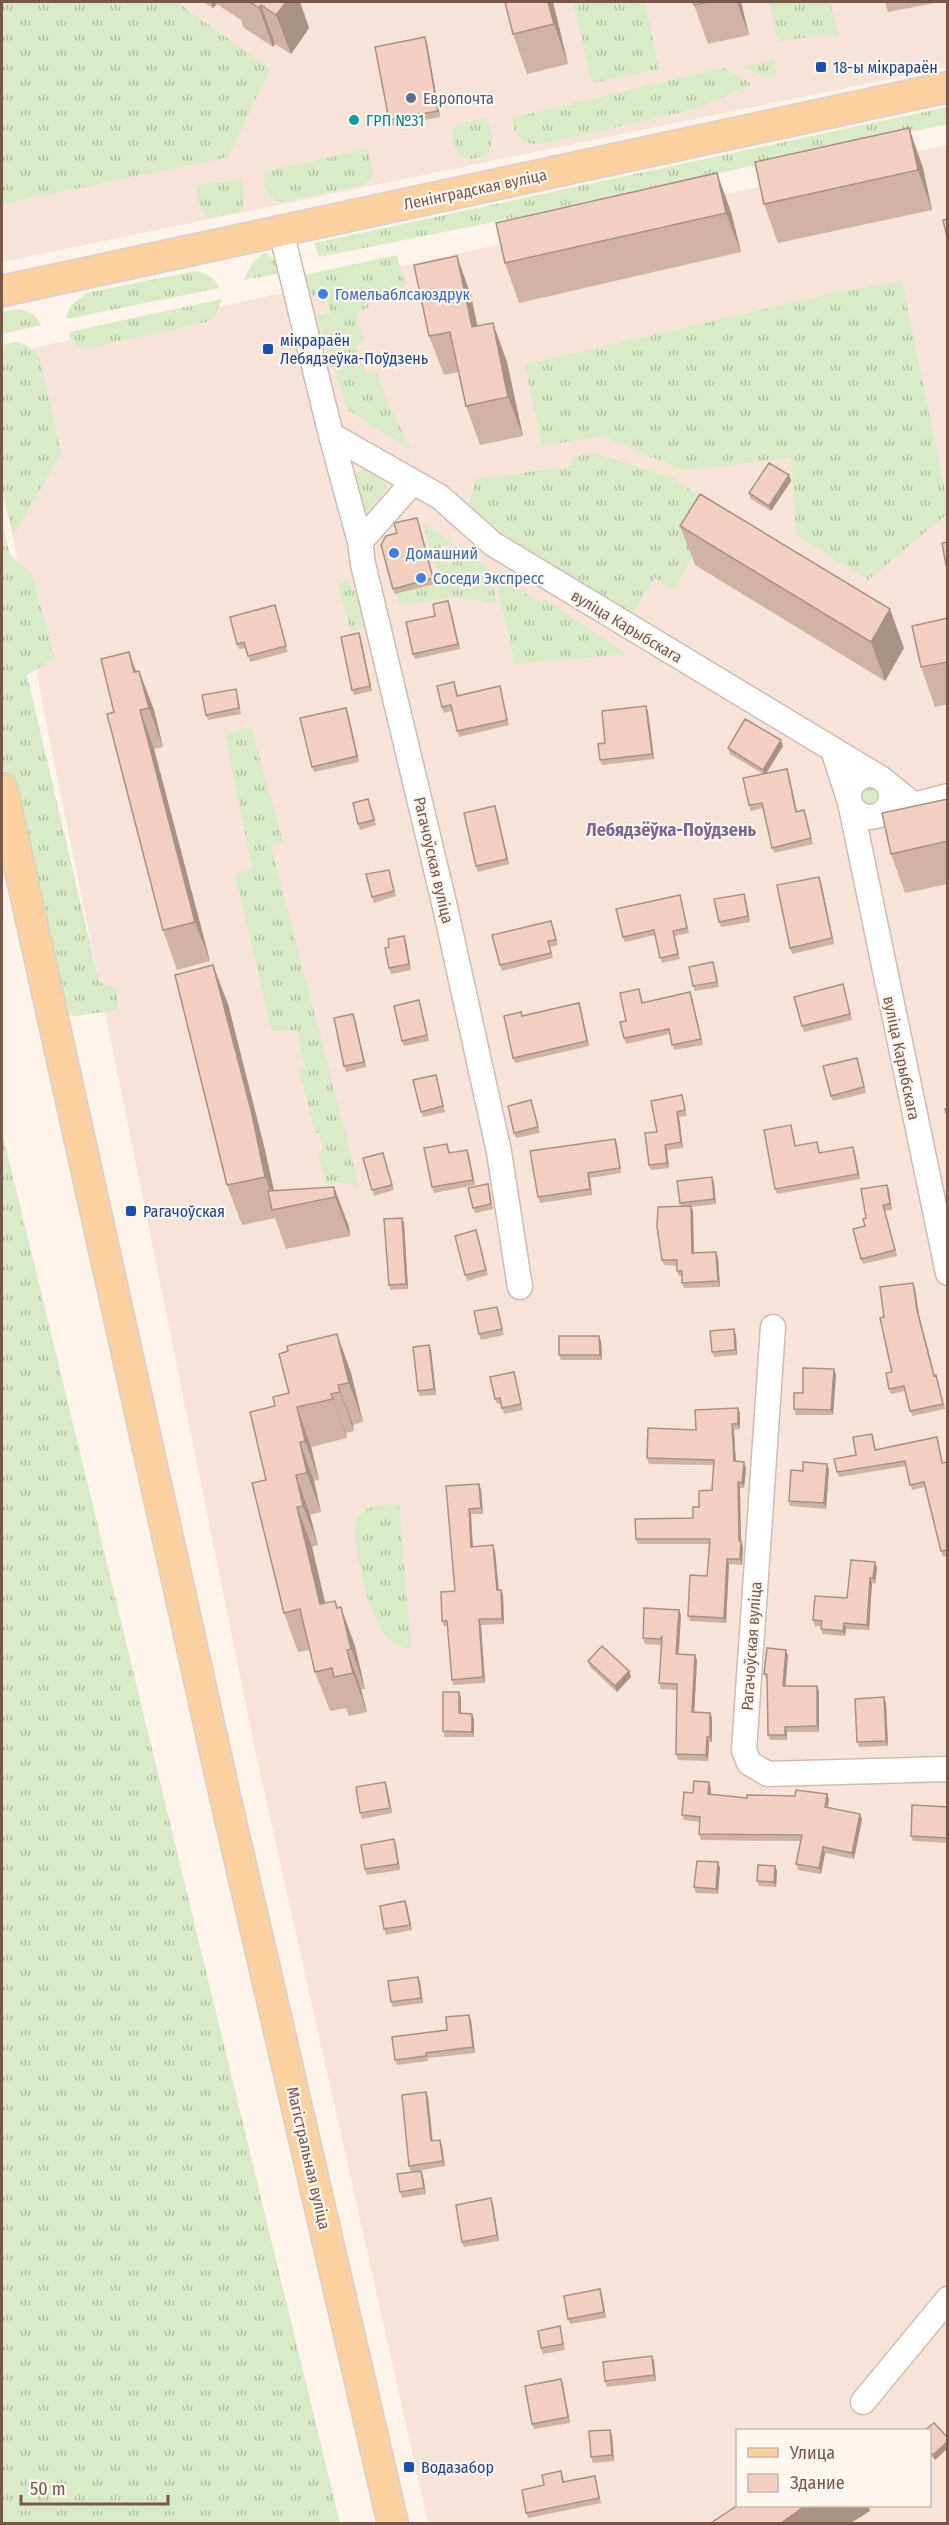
<svg xmlns="http://www.w3.org/2000/svg" width="949" height="2525" font-family="'Fira Sans Condensed',sans-serif">
	<style>
		.residential { fill: #f5e4d7; fill-rule: evenodd }
		.grass { fill: url(#grass-tufts) }
		.lines { fill: none; stroke-linecap: round; stroke-linejoin: round }
		.minor-casing { stroke: #d2bcb0; stroke-width: 27 }
		.major-casing { stroke: #d9d0cd; stroke-width: 33 }
		.minor { stroke: #fff; stroke-width: 24 }
		.major { stroke: #fbd1a1; stroke-width: 30 }
		.wall { fill: #d0b2a5 }
		.shaded-wall { fill: #a99186 }
		.building { fill: #f2cfc0; stroke: #a99186; stroke-width: 1.5 }
		.transit-dot { fill: #1a4fb4; stroke: #fff7ef; stroke-width: 2 }
		.service-dot { fill: #5c6f8a; stroke: #fff7ef; stroke-width: 2 }
		.culture-dot { fill: #0f9aa8; stroke: #fff7ef; stroke-width: 2 }
		.shop-dot { fill: #3f7fe0; stroke: #fff7ef; stroke-width: 2 }
		.labels { text-anchor: middle; stroke-width: 4.5; stroke-linejoin: round; paint-order: stroke }
		.transit-label { font-size: 16px; fill: #164399; stroke: #fff7ef; text-anchor: start }
		.service-label { font-size: 16px; fill: #4e5e75; stroke: #fff7ef; text-anchor: start }
		.culture-label { font-size: 16px; fill: #0d838f; stroke: #fff7ef; text-anchor: start }
		.street-label { font-size: 16px; fill: #78574b; stroke: #fff7ef }
		.shop-label { font-size: 16px; fill: #366cbe; stroke: #fff7ef; text-anchor: start }
		.neighbourhood-label { font-size: 18px; font-weight: bold; fill: #7f6494; stroke: #fff7ef }
	</style>
	<defs>
		<pattern id="grass-tufts" width="24" height="20" patternUnits="userSpaceOnUse" patternTransform="scale(1.5)"><rect width="24" height="20" fill="#d9ebc6"/><path d="M3 7l-1-3M5 7V3M7 7l1-3M15 17l-1-3M17 17v-4M19 17l1-3" fill="none" stroke="#b5c1a3"/></pattern>
	</defs>
	<rect width="100%" height="100%" fill="#fdf3e9"/>
	<path class="residential" d="M2 2H947V67L2 262Z
		M947 145V2523H428L257 1759 44 712 15 546 2 485V355ZM738 2430H930V2506H738Z"/>
	<path class="grass" d="M2 2H177L270 69 228 157 2 204Z
		M573 2H645L659 69 592 83Z
		M769 2H830L838 34 778 41Z
		M775 60 776 74 766 77 741 67Z
		M723 68 752 84 696 109 541 144C523 145 513 136 512 118Z
		M947 107V124L494 222 319 257 314 243Z
		M486 118 493 137 489 152C465 167 455 157 452 132L457 124Z
		M367 149 374 173 366 184 283 202C266 199 265 187 263 172Z
		M242 179 244 208 236 213 208 218C199 210 196 198 197 186Z
		M264 253C274 256 278 263 277 274L243 280 253 262Z
		M397 255 406 287 368 299 369 307 356 313 364 342 356 347 365 373 377 372 384 394 411 450 348 410 317 316 330 313 326 295 312 296 304 275Z
		M195 271C205 273 215 277 219 288L67 319 66 316 71 305 87 293Z
		M902 281 947 501V514L868 580 796 535 791 457 685 471 603 436 542 446 525 365 834 293Z
		M222 299 214 317 206 322 89 348C79 347 70 343 69 332Z
		M21 309 35 315 41 325 2 334V312Z
		M15 342C27 343 33 350 40 359L61 453 13 536 2 490V345Z
		M593 453 673 478 720 511 673 590 655 578 630 617 549 567 468 507 476 479 568 467 574 457Z
		M362 469 371 470 387 484V488L368 510 362 509C359 496 349 478 362 469Z
		M422 521 452 543 438 548 442 565 464 559 462 551 489 568 497 603 454 597 400 605 395 594 440 582Z
		M2 524 10 555 32 575 55 658 27 675 99 982 116 989 119 1009 78 1016 68 1015 58 1003 2 762Z
		M494 572 540 603 544 599 627 654 515 664Z
		M346 580 360 598 367 627 351 632 338 584Z
		M251 727 283 842 271 845 359 1187 345 1182 326 1185 318 1154 323 1150 319 1133H315L299 1069 305 1067 297 1030 272 1031 235 874 252 869 225 734Z
		M859 798a11 11 0 1 1 22 0a11 11 0 1 1-22 0Z
		M2 1131 340 2523H2Z
		M399 1504 411 1648C371 1652 357 1556 354 1527 361 1503 378 1506 399 1504Z"/>
	<g class="lines">
		<g class="minor-casing">
			<path id="minor" d="M281 231 331 435 440 497 493 544 882 779 913 804
				M331 435 360 542 363 564 445 907 499 1152 520 1287
				M360 542 413 482
				M833 750 850 802 948 1273
				M849 796a21 21 0 1 1 42 0a21 21 0 1 1-42 0Z
				M898 809 948 796
				M773 1327 744 1750 749 1763 768 1774 948 1769
				M863 2402 948 2299"/>
		</g>
		<g class="major-casing">
			<path id="major" d="M2 291 948 87
				M2 788 224 1792 393 2524"/>
		</g>
		<use href="#minor" class="minor"/>
		<use href="#major" class="major"/>
	</g>
	<path class="wall" d="M203 2H300L309 28 291 54 275 44 273 47 243 27 241 20 217 4 213 8Z
		M505 2H553L568 64 527 74 513 34Z
		M693 2H741L749 35 708 44Z
		M885 2H935V3L888 12Z
		M427 43 440 117 391 126 389 120Z
		M909 128 923 168 932 210 778 243 764 204Z
		M731 212 741 252 519 303 505 263 496 223Z
		M457 256 471 296 477 326 507 362 523 436 480 445 466 406 459 372 444 375 429 336Z
		M789 475 791 481 771 511 751 499 749 493Z
		M419 523 435 584 395 594 393 589 397 533Z
		M680 526 904 648 885 681 695 565Z
		M275 605 288 652 250 662 246 648 239 649 237 644Z
		M450 606 460 649 415 659 413 654 435 616Z
		M948 618V704L935 707 921 667Z
		M359 633 372 691 354 695 352 690Z
		M129 652 136 671H139L154 710 163 747 154 749 210 961 177 970 163 930 114 712Z
		M454 682 458 696 501 692 509 725 459 737 452 711 444 713 442 707Z
		M238 695 241 714 208 720 206 715Z
		M648 712 654 759 602 765 600 760 605 743Z
		M348 713 359 762 314 772 312 767Z
		M783 746 766 774 787 769 789 775 797 812 804 810 813 844 774 853 763 808 751 811 749 805 763 774 730 754 728 748Z
		M948 799V884L905 893 891 854Z
		M370 804 376 825 360 830 358 824Z
		M495 806 509 864 478 872 476 866Z
		M389 870 396 896 374 903 372 897Z
		M821 882 834 944 792 954 790 948Z
		M744 894 750 922 721 927 719 922Z
		M680 895 689 933 675 936 680 959 662 963 655 935 625 942 623 937Z
		M553 926 558 945 550 947 553 958 502 971 500 965Z
		M406 941 411 970 391 974 389 968V947Z
		M715 968 719 987 695 991 693 986Z
		M843 984 852 1020 804 1032 802 1026Z
		M639 989 643 1003 692 998 703 1045 674 1050 670 1034 626 1044 624 1038 626 1021Z
		M579 1003 589 1046 515 1063 513 1058Z
		M228 1004 265 1150 274 1191 334 1187 349 1227 350 1236 286 1249 275 1218 242 1225 227 1185Z
		M421 1006 429 1041 404 1046 402 1041Z
		M353 1014 366 1067 346 1072 344 1066Z
		M859 1063 866 1093 833 1101 831 1096Z
		M436 1075 445 1112 423 1117 421 1112Z
		M682 1095 687 1116 679 1117 683 1148 667 1150 669 1168 651 1170 649 1165 657 1132Z
		M531 1100 540 1133 516 1138 514 1133Z
		M793 1131 795 1146 819 1148 820 1153 853 1147 855 1153 860 1179 777 1194 775 1189Z
		M615 1139 617 1145 621 1173 590 1178 592 1195 540 1203 538 1197Z
		M449 1149 450 1153 467 1150 475 1185 434 1193 432 1187Z
		M383 1153 394 1190 374 1196 372 1190Z
		M714 1183 716 1204 691 1207 693 1211 694 1253 716 1252 718 1258 720 1287 684 1288 682 1283V1276H679L677 1271V1266L664 1265 662 1260 681 1206 680 1203Z
		M488 1184 490 1190 493 1209 475 1213 473 1208Z
		M887 1185 889 1190 892 1210 885 1211 897 1256 863 1264 861 1259 866 1218Z
		M402 1218 404 1223 408 1289 391 1290 389 1285Z
		M476 1230 488 1275 467 1281 465 1275Z
		M915 1288 919 1315 935 1376 938 1381 945 1409 912 1416 905 1391 891 1394 889 1389 892 1372 884 1317Z
		M499 1312 504 1335 481 1340 479 1334Z
		M734 1329 736 1335 737 1355 714 1357 712 1352Z
		M337 1334 351 1373 363 1422 353 1425 354 1431 346 1433 347 1438 311 1447 319 1480 314 1481 321 1512 310 1515 318 1545 312 1547 325 1603 337 1608 355 1646 365 1689H361L367 1712 349 1716 346 1708 330 1711 315 1672 310 1650 298 1652 284 1613 266 1480 275 1406 289 1393 288 1351Z
		M601 1341 602 1360H561L559 1355Z
		M429 1345 431 1350 436 1395 420 1396 418 1391Z
		M834 1369 836 1375 833 1415H796L794 1409 803 1393Z
		M514 1372 523 1410 504 1414 501 1403 497 1404 495 1399Z
		M740 1413V1429L734 1430 736 1462H744L746 1468 744 1488H740L741 1541 743 1547 742 1565 729 1564 726 1623 690 1621 688 1616 707 1576 709 1544H638L636 1539 693 1518 699 1507 712 1490 713 1465 649 1464 647 1458 696 1430Z
		M872 1434 876 1450 937 1437 943 1463 948 1462V1556L943 1557 941 1551 925 1487 912 1490 906 1466 839 1477 837 1472 856 1455Z
		M827 1464 829 1470 826 1509 790 1506 789 1501 803 1471Z
		M446 1486 481 1489 483 1514H471L473 1547 495 1551 499 1590H501L503 1595 504 1624 481 1625 485 1683 453 1685 452 1680 447 1626H444L442 1621 455 1591Z
		M875 1562 877 1568 875 1584 872 1583 869 1630 846 1629 845 1636 823 1634 821 1629 822 1626H815L813 1620 847 1598Z
		M681 1615 679 1654 695 1655 697 1660 694 1712 710 1713 712 1718V1742H709L708 1761 678 1760 676 1754 677 1690 661 1689 659 1683 661 1645 645 1644 643 1638Z
		M786 1650 788 1656 785 1686 819 1691V1732H787V1740H770L768 1735 767 1679H766L764 1674Z
		M588 1661 629 1671 631 1677 617 1692 590 1667Z
		M459 1692 461 1698V1713L474 1719V1737H445L443 1731Z
		M886 1703 888 1746 859 1747 857 1742Z
		M387 1787 392 1813 362 1819 360 1813Z
		M711 1788V1794L747 1798 827 1794 829 1799 828 1807 860 1814 862 1819 854 1859 825 1853 821 1874 798 1870 796 1864 801 1841 701 1840 699 1834 700 1822 684 1820 682 1815 693 1793Z
		M948 1807V1843L913 1841 911 1836Z
		M394 1839 396 1845 400 1870 367 1875 365 1869Z
		M718 1862 720 1868 718 1894 696 1893 694 1887Z
		M777 1871 776 1887 759 1886 757 1881Z
		M405 1901 407 1906 412 1930 386 1935 384 1929Z
		M420 1982 423 2003 393 2007 391 2002Z
		M471 2020 475 2053 428 2058V2061L397 2065 395 2060 447 2030Z
		M428 2097 433 2141 440 2140 442 2146 445 2166 411 2172 409 2166Z
		M421 2171 423 2176 426 2194 402 2198 400 2192Z
		M491 2198 493 2204 499 2241 464 2247 462 2242Z
		M600 2289 602 2295 606 2318 570 2324 568 2319Z
		M560 2326 565 2350 543 2354 541 2348Z
		M652 2356 654 2361 656 2381 607 2387 605 2381Z
		M563 2385 570 2423 534 2429 532 2424Z
		M610 2430 612 2435 614 2461 593 2463 591 2457Z
		M930 2430 948 2438V2448L935 2460 930 2455Z
		M595 2476 601 2503 528 2518 526 2513 544 2485 563 2477 564 2482Z"/>
	<path class="shaded-wall" d="M211 2H216L217 4 213 8Z
		M286 2H300L309 28 291 54 276 15Z
		M548 2H553L568 64 554 24Z
		M737 2H741L749 35Z
		M261 5 275 44 273 47 259 8Z
		M425 37 427 43 440 117 438 111Z
		M909 128 923 168 932 210 918 170Z
		M717 173 731 212 741 252 726 213Z
		M457 256 471 296 486 366 472 327Z
		M493 323 507 362 523 436 508 397Z
		M789 475 791 481 771 511 769 506Z
		M448 601 450 606 460 649 458 644Z
		M890 609 904 648 885 681 871 642Z
		M359 633 361 639 372 691 370 686Z
		M129 652 143 691 134 672Z
		M139 671 154 710 163 747 149 708Z
		M646 706 648 712 654 759 652 754Z
		M346 708 348 713 359 762 357 756Z
		M140 710 154 749 210 961 195 922Z
		M781 740 783 746 765 775 763 770Z
		M787 769 789 775 798 817 796 812Z
		M495 806 497 812 509 864 507 859Z
		M819 877 821 882 834 944 832 938Z
		M744 894 746 900 750 922 748 916Z
		M404 936 406 941 411 970 409 964Z
		M213 965 228 1004 265 1150 278 1209H277L265 1177Z
		M690 992 692 998 703 1045 701 1039Z
		M579 1003 581 1008 589 1046 587 1041Z
		M353 1014 355 1019 366 1067 364 1062Z
		M677 1112 679 1117 683 1148 681 1142Z
		M615 1139 617 1145 621 1173 620 1168Z
		M665 1145 667 1150 669 1168 667 1163Z
		M853 1147 855 1153 860 1179 858 1174Z
		M467 1150 469 1155 475 1185 473 1180Z
		M588 1173 590 1178 592 1195 590 1189Z
		M712 1177 714 1183 716 1204 714 1199Z
		M887 1185 889 1190 892 1210 890 1204Z
		M334 1187 349 1227 350 1236 335 1197Z
		M691 1206 693 1211 694 1259 692 1253Z
		M402 1218 404 1223 408 1289 406 1284Z
		M716 1252 718 1258 720 1287 718 1281Z
		M913 1283 915 1288 919 1315 936 1381 917 1310Z
		M734 1329 736 1335 737 1355 735 1350Z
		M337 1334 351 1373 363 1422 349 1383Z
		M599 1336 601 1341 602 1360 600 1355Z
		M429 1345 431 1350 436 1395 434 1389Z
		M834 1369 836 1375 833 1415 831 1410Z
		M338 1385 353 1425 354 1431 340 1392Z
		M331 1394 346 1433 347 1438 333 1399Z
		M297 1407 311 1447 319 1480 305 1441Z
		M738 1408 740 1413V1429L738 1424Z
		M732 1424 734 1430 736 1467 734 1461Z
		M300 1442 314 1481 321 1512 307 1473Z
		M744 1462 746 1468 744 1488 742 1483Z
		M827 1464 829 1470 826 1509 824 1503Z
		M296 1475 310 1515 318 1545 303 1506Z
		M738 1482 740 1488 741 1547 739 1541Z
		M479 1484 481 1489 483 1514 481 1508Z
		M297 1507 312 1547 335 1644 320 1604Z
		M469 1509 471 1514 473 1553 471 1547Z
		M741 1541 743 1547 742 1565 740 1559Z
		M493 1545 495 1551 499 1595 497 1590Z
		M727 1559 729 1564 726 1623 724 1618Z
		M875 1562 877 1568 875 1584 873 1578Z
		M870 1578 872 1583 869 1630 867 1625Z
		M501 1590 503 1595 504 1624 502 1619Z
		M335 1601 349 1639 341 1607 355 1646 365 1689Z
		M679 1610 681 1615 678 1659 676 1654Z
		M479 1619 481 1625 485 1683 483 1677Z
		M844 1623 846 1629 845 1636 843 1631Z
		M347 1650 361 1689 367 1712 353 1673Z
		M786 1650 788 1656 785 1691 783 1686Z
		M695 1655 697 1660 694 1717 692 1712Z
		M629 1671 631 1677 617 1692 615 1686Z
		M817 1686 819 1691V1732L817 1726Z
		M459 1692 461 1698V1719L459 1713Z
		M884 1697 886 1703 888 1746 886 1741Z
		M710 1713 712 1718V1742L710 1737Z
		M472 1714 474 1719V1737L472 1732Z
		M785 1727 787 1732V1740L785 1735Z
		M707 1737 709 1742 708 1761 706 1755Z
		M385 1782 387 1787 392 1813 390 1808Z
		M709 1782 711 1788 710 1799 708 1794Z
		M827 1794 829 1799 827 1812 825 1807Z
		M860 1814 862 1819 854 1859 852 1853Z
		M394 1839 396 1845 400 1870 398 1864Z
		M823 1847 825 1853 821 1874 819 1868Z
		M718 1862 720 1868 718 1894 716 1889Z
		M775 1866 777 1871 776 1887 774 1882Z
		M405 1901 407 1906 412 1930 410 1925Z
		M418 1977 420 1982 423 2003 421 1998Z
		M469 2015 471 2020 475 2053 473 2047Z
		M426 2092 428 2097 433 2147 431 2141Z
		M440 2140 442 2146 445 2166 443 2161Z
		M421 2171 423 2176 426 2194 424 2188Z
		M491 2198 493 2204 499 2241 497 2235Z
		M600 2289 602 2295 606 2318 604 2312Z
		M652 2356 654 2361 656 2381 654 2375Z
		M561 2379 563 2385 570 2423 568 2417Z
		M610 2430 612 2435 614 2461 612 2455Z
		M948 2441V2448L935 2460 933 2455Z
		M806 2505H868L870 2511 851 2523H781Z"/>
	<path class="building" d="M250 2H286L276 15 261 5 259 8Z
		M505 2H548L554 24 513 34Z
		M693 2H709L694 5Z
		M425 37 438 111 389 120 375 47Z
		M909 128 918 170 764 204 755 162Z
		M717 173 726 213 505 263 496 223Z
		M948 219V241L943 220Z
		M457 256 472 327 493 323 508 397 466 406 450 332 429 336 414 265Z
		M769 463 789 475 769 506 749 493Z
		M700 494 890 609 871 642 680 526Z
		M417 518 433 578 393 589 381 545 386 536 397 533 394 523Z
		M948 542V565H946L942 543Z
		M448 601 458 644 413 654 406 622 435 616 433 604Z
		M275 605 286 646 248 656 244 642 237 644 230 617Z
		M948 618V662L921 667 912 626Z
		M359 633 370 686 352 690 341 637Z
		M129 652 134 672 139 671 149 708 140 710 195 922 163 930 107 714 114 712 101 659Z
		M454 682 457 696 500 686 507 720 457 731 451 705 442 707 437 686Z
		M236 689 239 708 206 715 202 695Z
		M646 706 652 754 600 760 598 744 605 743 602 711Z
		M346 708 357 756 312 767 300 718Z
		M745 719 781 740 763 770 728 748Z
		M787 769 796 812 804 810 811 838 772 848 762 803 749 805 743 778Z
		M368 799 374 820 358 824 353 803Z
		M948 799V841L891 854 882 813Z
		M495 806 507 859 476 866 464 813Z
		M389 870 394 891 372 897 366 874Z
		M819 877 832 938 790 948 777 885Z
		M744 894 748 916 719 922 714 899Z
		M680 895 687 928 673 931 678 954 660 958 654 930 623 937 616 909Z
		M551 921 556 940 548 941 551 953 500 965 492 935Z
		M404 936 409 964 389 968 385 948 389 947 388 939Z
		M713 962 717 982 693 986 689 967Z
		M213 965 251 1110 265 1177 227 1185 175 975Z
		M843 984 850 1014 802 1026 794 997Z
		M639 989 642 1003 690 992 701 1039 672 1045 669 1029 624 1038 620 1022 626 1021 620 993Z
		M419 1000 427 1035 402 1041 394 1006Z
		M579 1003 587 1041 513 1058 504 1016 521 1012 522 1016Z
		M353 1014 364 1062 344 1066 334 1018Z
		M857 1058 864 1087 831 1096 823 1066Z
		M436 1075 443 1106 421 1112 413 1080Z
		M682 1095 685 1110 677 1112 681 1142 665 1145 667 1163 649 1165 645 1133 657 1132 651 1101Z
		M531 1100 538 1127 514 1133 508 1106Z
		M948 1108V1119L945 1109Z
		M791 1125 795 1146 817 1142 819 1153 853 1147 858 1174 775 1189 764 1130Z
		M615 1139 620 1168 588 1173 590 1189 538 1197 530 1151Z
		M447 1144 449 1153 467 1150 473 1180 432 1187 424 1148Z
		M383 1153 392 1185 372 1190 363 1158Z
		M712 1177 714 1199 680 1203 677 1181Z
		M488 1184 491 1204 473 1208 468 1188Z
		M887 1185 890 1204 883 1205 895 1250 861 1259 853 1229 865 1226 863 1219 866 1218 861 1189Z
		M334 1187 335 1197 272 1210 268 1191Z
		M691 1206 692 1253 716 1252 718 1281 682 1283V1271H677V1260H662L657 1227 658 1207Z
		M402 1218 406 1284 389 1285 384 1219Z
		M476 1230 486 1270 465 1275 455 1236Z
		M913 1283 917 1310 934 1376 936 1375 943 1404 910 1411 904 1386 889 1389 886 1373 892 1372 880 1318 884 1317 880 1287Z
		M497 1307 502 1329 479 1334 474 1311Z
		M734 1329 735 1350 712 1352 710 1331Z
		M337 1334 349 1383 338 1385 340 1392 331 1394 333 1399 297 1407 305 1441 300 1442 307 1473 296 1475 303 1506 297 1507 320 1604 335 1601 337 1608 341 1607 351 1649 347 1650 353 1673 334 1677 332 1668 315 1672 300 1609 284 1613 252 1483 266 1480 250 1412 275 1406 273 1397 289 1393 279 1354 288 1351 287 1346Z
		M559 1336H599L600 1355H559Z
		M429 1345 434 1389 418 1391 413 1347Z
		M803 1368 834 1369 831 1410 794 1409V1393H803Z
		M514 1372 521 1404 502 1408 500 1398 495 1399 490 1377Z
		M738 1408V1424H732L734 1461 744 1462 742 1483 738 1482 739 1541H741L740 1559H727L724 1618 688 1616 690 1575 707 1576 710 1539H636L635 1519 693 1518V1507H699V1491L712 1490 714 1460 647 1458 648 1428 696 1430 695 1410Z
		M872 1434 875 1450 937 1437 942 1463 948 1462V1550L941 1551 924 1482 910 1485 905 1461 837 1472 834 1459 856 1455 853 1437Z
		M803 1462 827 1464 824 1503 789 1501 791 1470 803 1471Z
		M479 1484 481 1508 469 1509 471 1547 493 1545 497 1590H501L502 1619H479L483 1677 452 1680 447 1621H442L441 1592 455 1591 446 1486Z
		M851 1560 875 1562 873 1578H870L867 1625 844 1623 843 1631 821 1629 822 1621 813 1620 815 1596 847 1598Z
		M644 1608 679 1610 676 1654 695 1655 692 1712 710 1713V1737H707L706 1755 676 1754 677 1684 659 1683 662 1637 660 1639 643 1638Z
		M602 1646 629 1671 615 1686 588 1661Z
		M767 1648 786 1650 783 1686H817V1726L785 1727V1735H768L767 1674H764Z
		M443 1692H459V1713L472 1714V1732L443 1731Z
		M884 1697 886 1741 857 1742 855 1699Z
		M694 1781 709 1782 708 1794 747 1798V1795L795 1796 796 1790 827 1794 825 1807 860 1814 852 1853 823 1847 819 1868 796 1864 802 1835 699 1834 700 1817 682 1815 684 1792 693 1793Z
		M385 1782 390 1808 360 1813 356 1787Z
		M912 1805 948 1807V1838L911 1836Z
		M394 1839 398 1864 365 1869 361 1845Z
		M697 1861 718 1862 716 1889 694 1887Z
		M758 1865 775 1866 774 1882 757 1881Z
		M405 1901 410 1925 384 1929 380 1906Z
		M418 1977 421 1998 391 2002 388 1981Z
		M469 2015 473 2047 426 2053V2056L395 2060 392 2037 447 2030 446 2017Z
		M426 2092 431 2141 440 2140 443 2161 409 2166 402 2095Z
		M421 2171 424 2188 400 2192 397 2174Z
		M491 2198 497 2235 462 2242 456 2205Z
		M600 2289 604 2312 568 2319 564 2296Z
		M560 2326 563 2344 541 2348 538 2331Z
		M652 2356 654 2375 605 2381 603 2362Z
		M561 2379 568 2417 532 2424 525 2386Z
		M934 2423 948 2438V2441L933 2455 930 2451V2430H925Z
		M610 2430 612 2455 591 2457 589 2431Z
		M561 2471 563 2482 595 2476 599 2498 526 2513 522 2490 544 2485 542 2475Z
		M738 2505H806L781 2523H711Z"/>
	<g class="transit-dot">
		<rect x="815" y="61" width="12" height="12" rx="3"/>
		<rect x="262" y="343" width="12" height="12" rx="3"/>
		<rect x="125" y="1205" width="12" height="12" rx="3"/>
		<rect x="403" y="2461" width="12" height="12" rx="3"/>
	</g>
	<circle class="service-dot" cx="411" cy="98" r="6"/>
	<circle class="culture-dot" cx="354" cy="120" r="6"/>
	<g class="shop-dot">
		<circle cx="323" cy="294" r="6"/>
		<circle cx="394" cy="553" r="6"/>
		<circle cx="421" cy="578" r="6"/>
	</g>
	<g class="labels">
		<g class="transit-label">
			<text x="833" y="73">18-ы мікрараён</text>
			<text x="280" y="346">мікрараён<tspan x="280" dy="18">Лебядзеўка-Поўдзень</tspan></text>
			<text x="143" y="1217">Рагачоўская</text>
			<text x="421" y="2473">Водазабор</text>
		</g>
		<g class="service-label">
			<text x="423" y="104">Европочта</text>
		</g>
		<g class="culture-label">
			<text x="366" y="126">ГРП №31</text>
		</g>
		<g class="street-label">
			<text transform="translate(475 189) rotate(-12)" y="6">Ленінградская вуліца</text>
			<text transform="translate(627 626) rotate(31)" y="6">вуліца Карыбскага</text>
			<text transform="translate(434 860) rotate(77)" y="6">Рагачоўская вуліца</text>
			<text transform="translate(902 1058) rotate(78)" y="6">вуліца Карыбскага</text>
			<text transform="translate(751 1646) rotate(-86)" y="6">Рагачоўская вуліца</text>
			<text transform="translate(309 2158) rotate(77)" y="6">Магістральная вуліца</text>
		</g>
		<g class="shop-label">
			<text x="335" y="300">Гомельаблсаюздрук</text>
			<text x="406" y="559">Домашний</text>
			<text x="433" y="584">Соседи Экспресс</text>
		</g>
		<g class="neighbourhood-label">
			<text x="671" y="836">Лебядзёўка-Поўдзень</text>
		</g>
	</g>
	<rect width="949" height="2525" fill="none" stroke="#78574b" stroke-width="6"/>
	<rect x="736" y="2429" width="195" height="78" fill="#fff7ef" stroke="#c9b7ad" stroke-width="1.5"/>
	<rect x="748" y="2448" width="30" height="9" fill="#fbd1a1" stroke="#c9b7ad" stroke-width="1.5"/>
	<text x="790" y="2459" font-size="18" fill="#78574b">Улица</text>
	<rect x="748" y="2474" width="30" height="18" fill="#f2cfc0" stroke="#c9b7ad" stroke-width="1.5"/>
	<text x="790" y="2489" font-size="18" fill="#78574b">Здание</text>
	<path d="M21 2495v9h147v-9" fill="none" stroke="#78574b" stroke-width="3"/>
	<text x="30" y="2495" font-size="18" fill="#78574b" stroke="#fff7ef" stroke-width="4.5" paint-order="stroke">50 m</text>
</svg>
